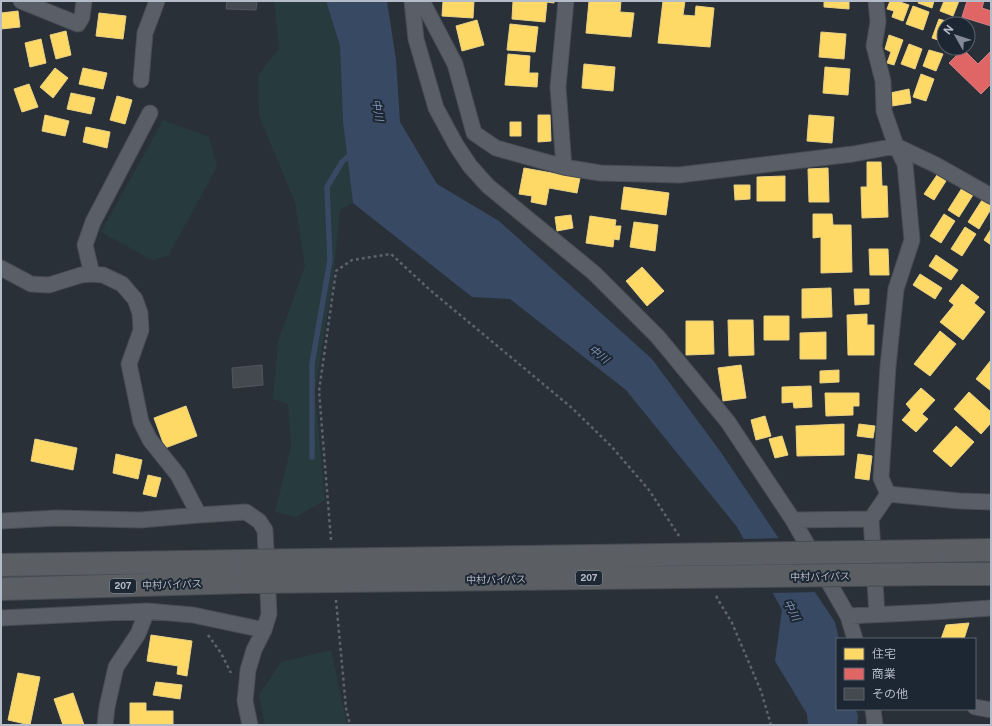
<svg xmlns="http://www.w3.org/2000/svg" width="992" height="726" font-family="'Public Sans','Noto Sans JP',sans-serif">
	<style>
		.green { fill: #273a3e }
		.water { fill: #384963 }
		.pier { fill: #2a3038 }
		.homes { fill: #ffd966; stroke: #e8d084 }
		.shops { fill: #e06666; stroke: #d38084 }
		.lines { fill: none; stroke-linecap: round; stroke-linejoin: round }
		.stream { stroke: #384963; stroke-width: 5.5 }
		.building { fill: #444950; stroke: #52575f }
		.minor-casing { stroke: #484c53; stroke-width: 17 }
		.trunk-casing { stroke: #474c53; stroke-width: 24 }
		.path { stroke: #5d636a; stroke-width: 2.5; stroke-dasharray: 3 3; stroke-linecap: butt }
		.minor { stroke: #5a5e66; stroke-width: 15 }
		.trunk { stroke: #5b5f64; stroke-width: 22 }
		.trunk-bridge-casing { stroke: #474c53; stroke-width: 24; stroke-linecap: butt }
		.trunk-bridge { stroke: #5b5f64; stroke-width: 22 }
		.labels { text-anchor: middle; stroke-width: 4; stroke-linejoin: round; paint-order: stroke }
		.shield { fill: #1d2633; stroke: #878f9c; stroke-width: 1 }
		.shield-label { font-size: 9px; font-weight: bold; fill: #b4bcc9 }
		.street-label { font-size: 10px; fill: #b4bcc9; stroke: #1d2633 }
		.water-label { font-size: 11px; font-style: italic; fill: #7c92b1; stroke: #1d2633 }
	</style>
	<rect width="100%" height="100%" fill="#2a3038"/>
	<path class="green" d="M274 1H326L340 46 343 122 353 203 340 210 334 272 315 393 325 500 296 517 275 512 291 447 288 404 273 399 278 342 305 266 295 202 259 116 258 75 279 49Z
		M163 120 209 137 217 167 168 256 152 260 101 232Z
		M331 650 347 725H265L259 695 281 662Z"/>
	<path class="water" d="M326 1H387L396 60 400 122 437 184 499 221 652 359 720 451 835 622 839 639H837V709H856L858 717 857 725H808L807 714 775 661 782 610 737 527 626 390 510 299 472 297 353 203 343 122 340 46Z"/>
	<path class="pier" d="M781 538 817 592 770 593 741 539Z"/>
	<path class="homes" d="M443 1H474L473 18 442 16Z
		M513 1H554V3L547 2 545 22 512 19Z
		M589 1H621L620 12 634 13 631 37 586 33Z
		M663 1H685L683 15 695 16 696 6 714 8 710 47 658 43Z
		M824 1H849V9L824 7Z
		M890 1H897L909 5 903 21 892 17 894 11 887 9Z
		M919 1H934L932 8 918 3Z
		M944 1H959L953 16 940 11Z
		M913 6 929 12 923 30 906 24Z
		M18 11 20 27 1 29V13Z
		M99 13 126 16 123 39 96 36Z
		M939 19 952 23 944 24V42L932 38Z
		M477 20 484 45 462 51 456 26Z
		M510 24 538 27 535 52 507 50Z
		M66 31 71 55 56 59 50 35Z
		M821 32 846 34 844 59 819 57Z
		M889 35 903 40 894 65 887 63 891 52 885 49Z
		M41 39 46 63 30 67 25 43Z
		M909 44 922 49 915 69 901 64Z
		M929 50 943 54 936 71 923 66Z
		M508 54 530 56 529 73H538L537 87 505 85Z
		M584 64 615 67 613 91 582 88Z
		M825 67 850 69 848 95 823 93Z
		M55 68 68 78 53 98 40 87Z
		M83 68 107 73 103 89 79 84Z
		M921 74 934 79 926 101 913 97Z
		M29 84 38 107 22 112 14 89Z
		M909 89 911 103 892 106 890 93Z
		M71 93 95 98 91 114 67 109Z
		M117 96 132 100 125 124 110 120Z
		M45 115 69 121 65 136 42 131Z
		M538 115H550L551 141 538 142Z
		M809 115 834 117 832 143 807 141Z
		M510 122H521V136H510Z
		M86 127 110 132 107 148 83 142Z
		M867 162H881L882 186H887L888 217 862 218 861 187H867Z
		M524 168 580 178 577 193 549 188 546 205 531 202 532 196 519 194Z
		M828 168 829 202H809L808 169Z
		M937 175 946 181 934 200 924 194Z
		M785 176V201H757V177Z
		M734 185H750V199L735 200Z
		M624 187 669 193 666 215 621 209Z
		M962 188 973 195 959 217 948 210Z
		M982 200 991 206V209L979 229 968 222Z
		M813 214H832L833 225H851L852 272 821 273V237L813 238Z
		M944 214 955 221 941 243 930 236Z
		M571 215 573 228 557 231 555 217Z
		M590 216 616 220 615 226H621L619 240 614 239 613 247 586 243Z
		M634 222 658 225 655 251 630 247Z
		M965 227 976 234 962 256 951 249Z
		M991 229V245L984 240Z
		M869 249H888L889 275H870Z
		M936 255 958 270 951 280 929 266Z
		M642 267 664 291 647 306 626 281Z
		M920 274 942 288 935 299 913 285Z
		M962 284 979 297 974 303 985 312 963 340 940 322 954 305 949 301Z
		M831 288 832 317 802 318V289Z
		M854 289H869V304L855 305Z
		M867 314V325H874V355H848L847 315Z
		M764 316H789V340H764Z
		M728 320H753L754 355 729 356Z
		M686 321H713L714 354 686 355Z
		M940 331 956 344 930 376 914 364Z
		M826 332V359H800V333Z
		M991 360V391L976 379Z
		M741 365 746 398 723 401 718 368Z
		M839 370V382L820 383V371Z
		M811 386 812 407 794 408 793 402 782 403V387Z
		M921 388 935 400 922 414 928 419 916 432 902 420 911 410 906 404Z
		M969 392 991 412V423L981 434 954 409Z
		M825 393H859V406H853V415L826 416Z
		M186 406 197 436 165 448 154 418Z
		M765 416 771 436 756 440 751 420Z
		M844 424V455L797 456 796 426Z
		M859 424 875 426 873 438 857 436Z
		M956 426 974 442 951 467 933 451Z
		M782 436 788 455 775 458 769 439Z
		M35 439 77 448 73 470 31 461Z
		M116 454 142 460 138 479 113 473Z
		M858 454 872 456 869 480 855 478Z
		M148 475 161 478 156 497 143 494Z
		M969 623 964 639H941L946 625Z
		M151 635 192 641 187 676 177 674 178 666 147 661Z
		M18 673 40 677 30 725 8 720Z
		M156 682 182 685 180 699 153 695Z
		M73 693 84 725H63L54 699Z
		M130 703H146V711H173V725H130Z"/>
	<path class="shops" d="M967 1H984L982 8 991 11V26L962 17Z
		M963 49 978 64 991 51V84L981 94 949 63Z"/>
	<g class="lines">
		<path class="stream" d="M312 457V364L330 260 327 187 342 162 352 153"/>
	</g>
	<path class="building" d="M227 1H257L256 10 226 9Z
		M262 365 263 385 233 388 232 368Z"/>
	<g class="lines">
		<g class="minor-casing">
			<path id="minor" d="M21 1 78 24 82 17 84 1
				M412 1 416 39 436 108 456 145 470 166 488 186 594 273 658 337 728 422 793 520 848 616 855 639
				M422 1 455 64 474 133 496 148 564 167 600 173 679 175 853 154 896 146 936 165 991 196
				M876 1 878 22 874 46 883 81 884 111 896 146 905 164 912 240 896 289 888 366 881 478 888 494
				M141 80 145 33 157 1
				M564 167 558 87 566 1
				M1 268 31 284 49 285 81 275 92 274 103 275 122 284 135 299 140 313 141 330 129 364 141 422 150 440 178 475 199 515
				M92 274 85 245 93 222 150 113
				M871 519 877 615
				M793 520 871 519 888 494 960 501 991 502
				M1 521 57 518 140 520 199 515 246 512 259 521 265 530 269 614 264 630 254 650 248 670 245 701 250 725
				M848 616 933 612 991 608
				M1 618 147 611 193 615 264 630
				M975 707 991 710
				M873 709 875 725
				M105 725 107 707 116 667 138 634 147 611"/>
		</g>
		<g class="trunk-casing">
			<path id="trunk" d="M934 551 991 550
				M1 565 245 561
				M934 574H991
				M1 589 245 582"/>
		</g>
		<path class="path" d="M331 540 319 391 336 271 352 260 391 254 430 290 572 408 612 447 649 490 679 536
			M716 596 732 623 761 691 771 725
			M336 600 346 708 350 725
			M208 635 221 653 231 673"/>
		<use href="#minor" class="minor"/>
		<use href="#trunk" class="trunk"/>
		<g class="trunk-bridge-casing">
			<path id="trunk-bridge" d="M245 561 934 551
				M245 582 934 574"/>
		</g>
		<use href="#trunk-bridge" class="trunk-bridge"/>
	</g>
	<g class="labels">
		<g class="shield">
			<rect x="576" y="571" width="26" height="14" rx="3"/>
			<rect x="110" y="579" width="26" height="14" rx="3"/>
		</g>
		<g class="shield-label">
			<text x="589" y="581">207</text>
			<text x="123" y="589">207</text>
		</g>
		<g class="street-label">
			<text transform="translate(820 576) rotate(-1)" y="4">中村バイパス</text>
			<text transform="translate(496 579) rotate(-1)" y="4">中村バイパス</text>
			<text transform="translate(172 584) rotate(-2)" y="4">中村バイパス</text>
		</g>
		<g class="water-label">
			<text transform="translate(378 110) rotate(81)" y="4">中川</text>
			<text transform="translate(599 354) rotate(39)" y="4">中川</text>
			<text transform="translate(792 610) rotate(64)" y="4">中川</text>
		</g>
	</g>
	<rect width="992" height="726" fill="none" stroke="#b4bcc9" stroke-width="4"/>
	<rect x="836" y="638" width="140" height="72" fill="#1d2633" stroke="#59626f"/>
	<rect x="844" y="648" width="20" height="12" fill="#ffd966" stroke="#59626f"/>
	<text x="872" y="658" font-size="12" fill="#b4bcc9">住宅</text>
	<rect x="844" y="668" width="20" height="12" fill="#e06666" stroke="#59626f"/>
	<text x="872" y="678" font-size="12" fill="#b4bcc9">商業</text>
	<rect x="844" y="688" width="20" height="12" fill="#444950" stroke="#59626f"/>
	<text x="872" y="698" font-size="12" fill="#b4bcc9">その他</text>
	<g transform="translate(956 36) rotate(309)"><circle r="19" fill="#1d2633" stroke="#59626f"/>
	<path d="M0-3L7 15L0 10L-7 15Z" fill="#848b96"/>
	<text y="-6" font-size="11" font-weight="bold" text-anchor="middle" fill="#b4bcc9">N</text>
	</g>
</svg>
